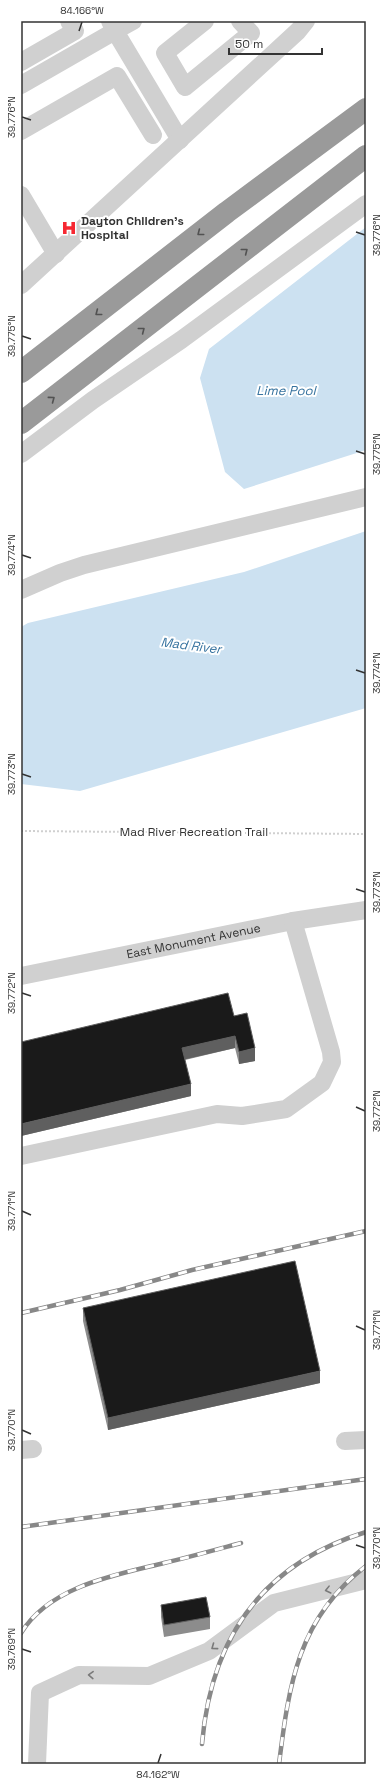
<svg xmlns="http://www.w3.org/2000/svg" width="387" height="1785" font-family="'Space Grotesk',sans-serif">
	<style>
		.water { fill: #cce1f1 }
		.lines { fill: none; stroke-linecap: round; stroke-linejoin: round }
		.path { stroke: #d0d0d0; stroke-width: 2; stroke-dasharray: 2 2; stroke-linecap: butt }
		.minor { stroke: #d0d0d0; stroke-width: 18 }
		.highway { stroke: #9a9a9a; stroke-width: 22 }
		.rail-casing { stroke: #888; stroke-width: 4.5 }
		.rail { stroke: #fff; stroke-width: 3; stroke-dasharray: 9; stroke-linecap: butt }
		.wall { fill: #8c8c8c }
		.shaded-wall { fill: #5f5f5f }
		.building { fill: #1a1a1a; stroke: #5f5f5f }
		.oneway { stroke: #525252 }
		.oneway2 { stroke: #7a7a7a }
		.ticks { fill: none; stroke: #333; stroke-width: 1.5 }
		.labels { text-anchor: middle; stroke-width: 4; stroke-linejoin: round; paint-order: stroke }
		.poi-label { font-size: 12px; font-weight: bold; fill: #333; stroke: #fff; text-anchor: start }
		.street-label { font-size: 12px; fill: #333; stroke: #fff }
		.water-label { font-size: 13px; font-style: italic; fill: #37739f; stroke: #fff }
		.neatline { fill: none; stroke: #333; stroke-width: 1.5 }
		.ticks-label { font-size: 10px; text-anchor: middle; fill: #333 }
	</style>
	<rect width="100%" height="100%" fill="#fff"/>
	<path class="water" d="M366 227V450L244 489 225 472 200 378 209 349Z
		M366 531V708L80 791 21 784V627L28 623 244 572Z"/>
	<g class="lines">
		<path class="path" d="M21 831 366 834"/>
		<g class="minor">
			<path d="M133 21 115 31 180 140"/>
			<path d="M205 21 165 53 185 87 251 33 240 21"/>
			<path d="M21 62 75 31 69 21"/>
			<path d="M21 85 115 31 110 21"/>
			<path d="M21 131 117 76 153 135"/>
			<path d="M21 195 56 254"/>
			<path d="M21 285 298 31 306 21"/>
			<path d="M21 454 93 400 181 340 366 204"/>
			<path d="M21 590 60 573 84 565 366 497"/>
			<path id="s1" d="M21 976 293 921 366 910"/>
			<path d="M21 1156 217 1114 242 1116 286 1109 322 1083 332 1062 331 1052 293 921"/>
			<path d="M345 1441 366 1440"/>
			<path d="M21 1450 33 1449"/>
			<path d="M37 1764 40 1693 79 1675 149 1676 209 1651 274 1603 366 1580"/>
		</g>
		<path class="highway" d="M21 372 227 212 366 109
			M21 423 366 156"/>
		<g class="rail-casing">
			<path id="rail" d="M21 1313 120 1290 192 1270 366 1231
				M21 1527 366 1479
				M21 1633C50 1586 115 1575 164 1563 190 1557 215 1550 241 1543
				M202 1744C211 1638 262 1564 366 1532
				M279 1764C289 1684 298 1618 366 1566"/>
		</g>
		<use href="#rail" class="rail"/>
	</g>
	<path class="wall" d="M234 1016 255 1061 239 1064 235 1048 185 1060 191 1096 21 1136Z
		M83 1308 320 1383 108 1430 83 1321Z
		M161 1605 210 1617V1629L164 1637 161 1617Z"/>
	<path class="shaded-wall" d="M235 1036V1048L182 1060V1048Z
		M255 1048V1061L239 1064V1052Z
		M191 1084V1096L21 1136V1124Z
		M320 1371V1383L108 1430V1418Z"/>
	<path class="building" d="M228 993 234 1016 247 1013 255 1048 239 1052 235 1036 182 1048 191 1084 21 1124V1042Z
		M295 1261 320 1371 108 1418 83 1308Z
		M206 1597 210 1617 164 1625 161 1605Z"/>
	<defs><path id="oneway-chevron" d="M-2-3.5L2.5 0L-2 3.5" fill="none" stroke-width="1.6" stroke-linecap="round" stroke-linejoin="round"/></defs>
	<g class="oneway">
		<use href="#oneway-chevron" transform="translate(200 233) rotate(142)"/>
		<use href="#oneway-chevron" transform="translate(245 251) rotate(-38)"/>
		<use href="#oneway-chevron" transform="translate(98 313) rotate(142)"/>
		<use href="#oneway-chevron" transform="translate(142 330) rotate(-38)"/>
		<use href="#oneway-chevron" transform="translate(52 399) rotate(-37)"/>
	</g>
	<g class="oneway2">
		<use href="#oneway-chevron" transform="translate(328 1590) rotate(166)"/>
		<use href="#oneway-chevron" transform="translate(214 1647) rotate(144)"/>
		<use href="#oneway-chevron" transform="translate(91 1675) rotate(-178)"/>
	</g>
	<path class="ticks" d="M79 31 82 22M22 117 31 120M356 232 365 235M22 336 31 339M356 451 365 454M22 555 31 558M356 670 365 673M22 774 31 777M356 889 365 892M22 993 31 996M356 1107 365 1111M22 1211 31 1215M356 1326 365 1330M22 1430 31 1434M356 1545 365 1548M22 1649 31 1652M158 1763 161 1754"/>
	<defs>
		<g id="hospital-bare" transform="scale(1.2)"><path d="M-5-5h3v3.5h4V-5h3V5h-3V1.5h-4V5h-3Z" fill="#f62832" stroke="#fff" stroke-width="2.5" paint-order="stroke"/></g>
	</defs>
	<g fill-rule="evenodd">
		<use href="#hospital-bare" x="69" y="228"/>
	</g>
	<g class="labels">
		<g class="poi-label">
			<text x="81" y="225">Dayton Children’s<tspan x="81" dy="14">Hospital</tspan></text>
		</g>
		<g class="street-label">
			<text x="194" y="836">Mad River Recreation Trail</text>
			<text dy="4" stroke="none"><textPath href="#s1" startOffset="176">East Monument Avenue</textPath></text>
		</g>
		<g class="water-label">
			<text x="286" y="395">Lime Pool</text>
			<text transform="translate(191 645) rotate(7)" y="5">Mad River</text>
		</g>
	</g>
	<rect width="387" height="1785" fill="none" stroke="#ffffff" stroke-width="44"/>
	<path d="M229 48v6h93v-6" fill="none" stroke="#333333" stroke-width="2"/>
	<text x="235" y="48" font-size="12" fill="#333333" stroke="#ffffff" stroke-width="3" paint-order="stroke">50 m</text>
	<rect x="22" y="22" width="343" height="1741" class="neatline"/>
	<g class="ticks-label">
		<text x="82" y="14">84.166°W</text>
		<text transform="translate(11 117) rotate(-90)" y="4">39.776°N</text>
		<text transform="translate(376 235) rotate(-90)" y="4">39.776°N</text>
		<text transform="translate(11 336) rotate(-90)" y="4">39.775°N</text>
		<text transform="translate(376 454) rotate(-90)" y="4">39.775°N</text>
		<text transform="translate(11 555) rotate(-90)" y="4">39.774°N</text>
		<text transform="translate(376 673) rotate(-90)" y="4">39.774°N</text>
		<text transform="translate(11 774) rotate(-90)" y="4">39.773°N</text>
		<text transform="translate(376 892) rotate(-90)" y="4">39.773°N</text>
		<text transform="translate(11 993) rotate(-90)" y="4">39.772°N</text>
		<text transform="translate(376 1111) rotate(-90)" y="4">39.772°N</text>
		<text transform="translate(11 1211) rotate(-90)" y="4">39.771°N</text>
		<text transform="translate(376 1330) rotate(-90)" y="4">39.771°N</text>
		<text transform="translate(11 1430) rotate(-90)" y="4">39.770°N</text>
		<text transform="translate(376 1548) rotate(-90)" y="4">39.770°N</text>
		<text transform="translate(11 1649) rotate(-90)" y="4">39.769°N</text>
		<text x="158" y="1778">84.162°W</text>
	</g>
</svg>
